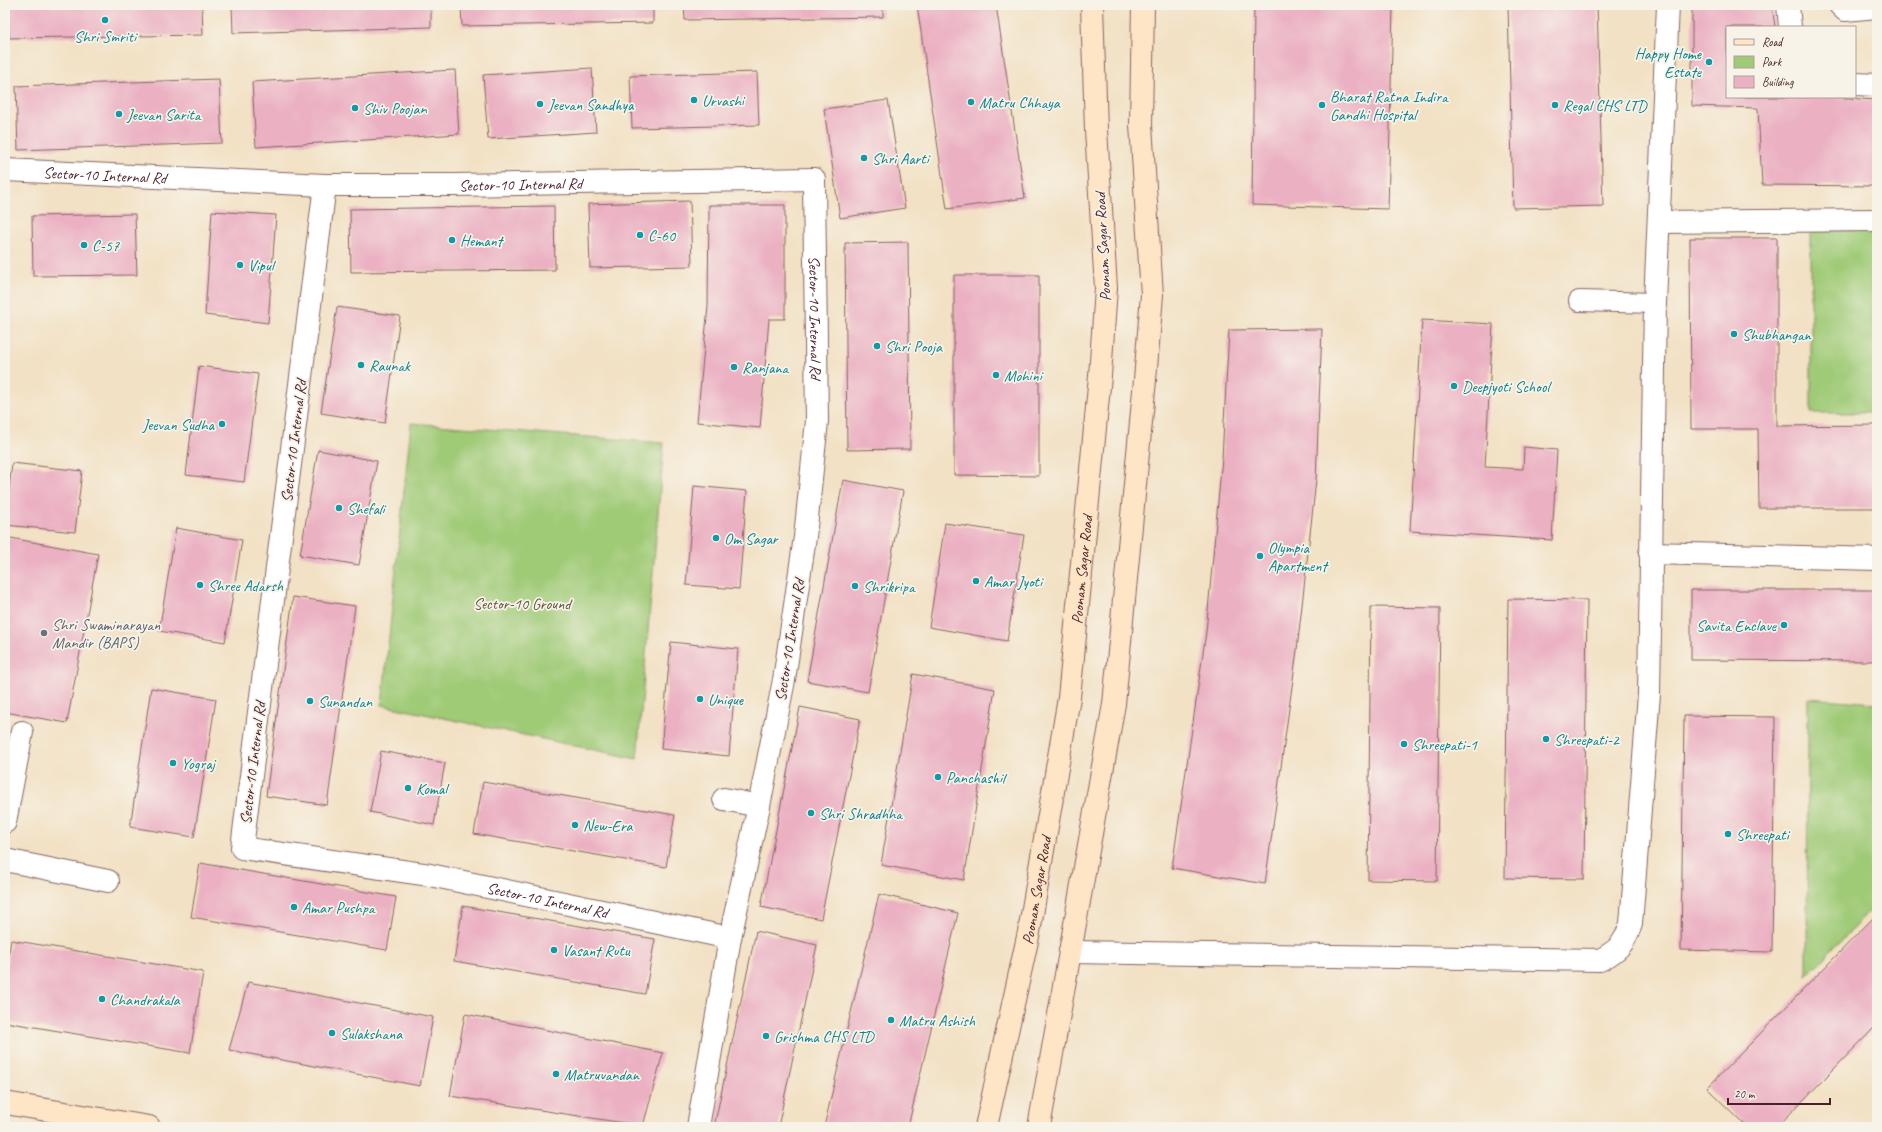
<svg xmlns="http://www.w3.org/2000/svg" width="1882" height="1132" font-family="Caveat,sans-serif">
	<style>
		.green { fill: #9fca76; stroke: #747450 }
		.building { fill: #ebb1c3 }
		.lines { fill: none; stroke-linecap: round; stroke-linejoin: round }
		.lane-casing { stroke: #856361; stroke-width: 22 }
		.street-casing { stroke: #856361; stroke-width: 24 }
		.secondary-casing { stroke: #856361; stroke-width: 24 }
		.lane { stroke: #fff; stroke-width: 20 }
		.street { stroke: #fff; stroke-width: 22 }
		.secondary { stroke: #fee5c5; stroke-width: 22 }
		.culture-dot { fill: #0f9aa8; stroke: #f7f3e8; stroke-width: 1.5 }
		.worship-dot { fill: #6b7280; stroke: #f7f3e8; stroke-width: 1.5 }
		.labels { text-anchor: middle; stroke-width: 3.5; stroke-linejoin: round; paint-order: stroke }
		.culture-label { font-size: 16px; fill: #0d838f; stroke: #f7f3e8; text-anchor: start }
		.street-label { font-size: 16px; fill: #4a1f2b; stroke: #f7f3e8 }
		.park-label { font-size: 16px; fill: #645242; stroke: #f7f3e8 }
		.worship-label { font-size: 16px; fill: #5b616d; stroke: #f7f3e8; text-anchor: start }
	</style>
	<rect width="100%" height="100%" fill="#f7f3e8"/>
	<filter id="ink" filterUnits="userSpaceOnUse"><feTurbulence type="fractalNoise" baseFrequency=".025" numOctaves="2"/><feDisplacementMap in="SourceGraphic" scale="8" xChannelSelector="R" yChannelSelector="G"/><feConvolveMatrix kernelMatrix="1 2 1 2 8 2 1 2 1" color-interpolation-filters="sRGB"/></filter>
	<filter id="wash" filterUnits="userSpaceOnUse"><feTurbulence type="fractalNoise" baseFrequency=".012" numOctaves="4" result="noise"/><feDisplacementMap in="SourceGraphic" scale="16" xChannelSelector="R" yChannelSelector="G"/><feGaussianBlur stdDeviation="0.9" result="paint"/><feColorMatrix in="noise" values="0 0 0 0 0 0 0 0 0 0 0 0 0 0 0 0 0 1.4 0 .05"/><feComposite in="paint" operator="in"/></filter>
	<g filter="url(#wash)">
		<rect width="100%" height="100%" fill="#f2e1c4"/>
		<path class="green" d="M1811 230H1877V413H1811Z
			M411 423 664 443 637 759 382 705Z
			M1808 698 1877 703V904L1807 975Z"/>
		<g id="blocks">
			<path class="building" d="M8 5H202L203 35 9 38Z
				M232 5H431V27L233 33Z
				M461 5H653V23L462 26Z
				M684 5H883V17L685 20Z
				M917 5H996L1025 198 947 209Z
				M1254 5H1393L1388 209 1252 205Z
				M1508 5H1597L1603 206 1513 208Z
				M1692 5H1772L1775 27H1727V97H1831L1877 100V186L1762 185 1758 108 1692 106Z
				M592 68 596 132 488 139 483 75Z
				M455 70 459 134 256 147 252 82Z
				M757 72 759 125 632 128 630 76Z
				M219 79 222 143 18 150 16 86Z
				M888 100 905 208 840 218 824 109Z
				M690 201 692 266 590 268 588 204Z
				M709 205H785V319H769L760 428 697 422 708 306Z
				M554 206 555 270 351 272 350 209Z
				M212 211 276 215 268 323 205 315Z
				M135 214 137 275 33 276 32 216Z
				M1690 238H1777V426L1877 425V508H1759L1758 429H1691Z
				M908 242 910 449 847 450 845 243Z
				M954 275H1039V476L954 475Z
				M337 307 400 316 385 423 321 413Z
				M1422 320 1493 324 1485 467 1523 469 1524 447 1557 450 1552 540 1410 531Z
				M1322 329 1316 480 1297 650 1265 884 1172 868 1206 632 1222 458 1229 330Z
				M199 366 258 374 244 482 186 475Z
				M318 450 377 461 359 565 300 555Z
				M12 463 82 471 75 532 5 525Z
				M843 480 903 491 868 692 807 681Z
				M694 486 747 491 739 589 686 585Z
				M945 523 1024 535 1007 641 929 627Z
				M176 528 242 540 225 642 159 631Z
				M5 537 98 554 67 723 5 712Z
				M1691 590H1877V661L1691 660Z
				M293 597 355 606 327 805 266 796Z
				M1508 599 1587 600 1584 879 1505 878Z
				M1371 607 1440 608 1437 881 1368 880Z
				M671 642 738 649 729 756 661 749Z
				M913 674 995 689 964 880 881 865Z
				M151 688 216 699 194 837 130 827Z
				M800 707 860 719 821 919 761 907Z
				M1684 716 1775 717 1772 952 1681 950Z
				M381 751 445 763 434 825 370 812Z
				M483 782 675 815 666 867 474 834Z
				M200 863 396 897 387 950 191 917Z
				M879 894 958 913 908 1127H824Z
				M463 906 655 939 645 994 454 961Z
				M1877 914V1025L1777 1127H1747L1707 1088Z
				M756 931 817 945 778 1127H714Z
				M11 940 203 972 190 1053 5 1022V976Z
				M248 982 433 1017 420 1086 229 1050Z
				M465 1014 663 1053 643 1126 450 1096Z"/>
		</g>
	</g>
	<g filter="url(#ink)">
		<use href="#blocks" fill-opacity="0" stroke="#856361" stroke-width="1"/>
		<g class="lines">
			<g class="lane-casing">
				<path id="lane" d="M1579 301 1655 303"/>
			</g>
			<g class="street-casing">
				<g id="street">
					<path d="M1788 5 1790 27"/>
					<path d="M1840 5 1845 10 1877 7"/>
					<path d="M1855 84 1877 85"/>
					<path id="s1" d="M5 170 325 185H454L814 179 817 421 805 537 784 680 759 806 730 938 698 1127"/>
					<path id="s2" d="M325 185 242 848 430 875 730 938"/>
					<path d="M1659 222 1877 220"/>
					<path d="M1650 553 1877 559"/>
					<path d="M724 799 759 806"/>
					<path d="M5 822 22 732"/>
					<path d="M5 860 108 881"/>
					<path d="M1070 952 1600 960C1619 950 1624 944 1631 924L1649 694 1655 303 1668 5"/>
				</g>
			</g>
			<g class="secondary-casing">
				<g id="secondary">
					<path d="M5 1103 149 1127"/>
					<path id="s3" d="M986 1127 1029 932 1069 698 1100 376 1106 288 1096 130 1092 5"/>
					<path d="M1039 1127 1114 704 1145 380 1152 295 1141 125 1143 5"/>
				</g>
			</g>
			<use href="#lane" class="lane"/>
			<use href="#street" class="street"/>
			<use href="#secondary" class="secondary"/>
		</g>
	</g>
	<g class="culture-dot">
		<circle cx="105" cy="20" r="4"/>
		<circle cx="1709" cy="62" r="4"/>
		<circle cx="694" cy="100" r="4"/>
		<circle cx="971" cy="102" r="4"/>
		<circle cx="540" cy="104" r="4"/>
		<circle cx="1322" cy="105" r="4"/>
		<circle cx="1555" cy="105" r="4"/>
		<circle cx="355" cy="108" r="4"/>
		<circle cx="119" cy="114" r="4"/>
		<circle cx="864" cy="158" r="4"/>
		<circle cx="640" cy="235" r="4"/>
		<circle cx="452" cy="240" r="4"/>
		<circle cx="84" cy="245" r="4"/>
		<circle cx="240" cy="265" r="4"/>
		<circle cx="1734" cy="334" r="4"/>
		<circle cx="877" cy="346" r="4"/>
		<circle cx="361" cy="365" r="4"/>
		<circle cx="734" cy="367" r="4"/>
		<circle cx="996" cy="375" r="4"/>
		<circle cx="1454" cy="386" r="4"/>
		<circle cx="222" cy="424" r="4"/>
		<circle cx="339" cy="508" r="4"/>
		<circle cx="716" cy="538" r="4"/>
		<circle cx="1260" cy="556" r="4"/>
		<circle cx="976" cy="581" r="4"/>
		<circle cx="200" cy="585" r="4"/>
		<circle cx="855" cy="586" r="4"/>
		<circle cx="1784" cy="625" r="4"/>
		<circle cx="700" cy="699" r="4"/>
		<circle cx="310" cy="701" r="4"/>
		<circle cx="1546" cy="739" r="4"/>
		<circle cx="1404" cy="744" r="4"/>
		<circle cx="173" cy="763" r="4"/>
		<circle cx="938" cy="777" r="4"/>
		<circle cx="408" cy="788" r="4"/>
		<circle cx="811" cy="813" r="4"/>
		<circle cx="575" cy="825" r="4"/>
		<circle cx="1728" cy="834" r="4"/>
		<circle cx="294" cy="907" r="4"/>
		<circle cx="554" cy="950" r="4"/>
		<circle cx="102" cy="999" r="4"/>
		<circle cx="891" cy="1020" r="4"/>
		<circle cx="332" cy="1033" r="4"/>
		<circle cx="766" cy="1036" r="4"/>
		<circle cx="556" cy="1074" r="4"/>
	</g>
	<circle class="worship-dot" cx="44" cy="633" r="4"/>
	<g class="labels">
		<g class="culture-label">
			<text x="105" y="42" text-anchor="middle">Shri Smriti</text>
			<text x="1701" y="59" text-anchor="end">Happy Home<tspan x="1701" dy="18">Estate</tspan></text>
			<text x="1330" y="102">Bharat Ratna Indira<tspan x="1330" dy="18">Gandhi Hospital</tspan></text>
			<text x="702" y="106">Urvashi</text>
			<text x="979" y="108">Matru Chhaya</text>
			<text x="548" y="110">Jeevan Sandhya</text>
			<text x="1563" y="111">Regal CHS LTD</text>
			<text x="363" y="114">Shiv Poojan</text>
			<text x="127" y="120">Jeevan Sarita</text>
			<text x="872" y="164">Shri Aarti</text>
			<text x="648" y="241">C-60</text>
			<text x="460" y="246">Hemant</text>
			<text x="92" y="251">C-57</text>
			<text x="248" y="271">Vipul</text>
			<text x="1742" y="340">Shubhangan</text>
			<text x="885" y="352">Shri Pooja</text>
			<text x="369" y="371">Raunak</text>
			<text x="742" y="373">Ranjana</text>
			<text x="1004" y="381">Mohini</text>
			<text x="1462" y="392">Deepjyoti School</text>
			<text x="214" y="430" text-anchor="end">Jeevan Sudha</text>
			<text x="347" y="514">Shefali</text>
			<text x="724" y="544">Om Sagar</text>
			<text x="1268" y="553">Olympia<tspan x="1268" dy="18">Apartment</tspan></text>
			<text x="984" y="587">Amar Jyoti</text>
			<text x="208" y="591">Shree Adarsh</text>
			<text x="863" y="592">Shrikripa</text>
			<text x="1776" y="631" text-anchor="end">Savita Enclave</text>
			<text x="708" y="705">Unique</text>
			<text x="318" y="707">Sunandan</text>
			<text x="1554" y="745">Shreepati-2</text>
			<text x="1412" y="750">Shreepati-1</text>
			<text x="181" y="769">Yograj</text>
			<text x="946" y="783">Panchashil</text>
			<text x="416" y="794">Komal</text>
			<text x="819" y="819">Shri Shradhha</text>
			<text x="583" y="831">New-Era</text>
			<text x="1736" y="840">Shreepati</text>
			<text x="302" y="913">Amar Pushpa</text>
			<text x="562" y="956">Vasant Rutu</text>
			<text x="110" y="1005">Chandrakala</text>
			<text x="899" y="1026">Matru Ashish</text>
			<text x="340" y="1039">Sulakshana</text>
			<text x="774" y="1042">Grishma CHS LTD</text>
			<text x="564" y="1080">Matruvandan</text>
		</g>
		<g class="street-label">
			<text dy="6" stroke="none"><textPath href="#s1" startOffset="100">Sector-10 Internal Rd</textPath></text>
			<text dy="6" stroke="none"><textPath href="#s1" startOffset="516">Sector-10 Internal Rd</textPath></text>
			<text transform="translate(1102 247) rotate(-93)" y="6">Poonam Sagar Road</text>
			<text dy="6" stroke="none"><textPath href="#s1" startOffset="948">Sector-10 Internal Rd</textPath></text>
			<text transform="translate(293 441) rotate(-83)" y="6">Sector-10 Internal Rd</text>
			<text dy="6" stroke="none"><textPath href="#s3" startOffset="566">Poonam Sagar Road</textPath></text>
			<text transform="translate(789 640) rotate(-81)" y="6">Sector-10 Internal Rd</text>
			<text transform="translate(252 763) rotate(-83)" y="6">Sector-10 Internal Rd</text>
			<text dy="6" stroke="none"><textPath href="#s3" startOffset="242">Poonam Sagar Road</textPath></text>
			<text dy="6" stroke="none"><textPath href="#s2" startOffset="978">Sector-10 Internal Rd</textPath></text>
		</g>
		<g class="park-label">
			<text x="522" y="609">Sector-10 Ground</text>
		</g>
		<g class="worship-label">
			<text x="52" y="630">Shri Swaminarayan<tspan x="52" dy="18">Mandir (BAPS)</tspan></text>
		</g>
	</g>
	<rect width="1882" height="1132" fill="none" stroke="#f7f3e8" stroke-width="20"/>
	<rect x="1726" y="26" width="130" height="72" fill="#f7f3e8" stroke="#b29e9c"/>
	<rect x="1734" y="39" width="20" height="6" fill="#fee5c5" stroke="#b29e9c"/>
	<text x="1762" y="46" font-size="12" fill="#4a1f2b">Road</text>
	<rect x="1734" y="56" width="20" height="12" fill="#9fca76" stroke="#b29e9c"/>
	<text x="1762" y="66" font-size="12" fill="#4a1f2b">Park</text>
	<rect x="1734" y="76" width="20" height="12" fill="#ebb1c3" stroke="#b29e9c"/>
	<text x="1762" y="86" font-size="12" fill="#4a1f2b">Building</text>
	<path d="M1728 1098v6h102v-6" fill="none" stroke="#4a1f2b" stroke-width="2"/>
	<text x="1734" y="1098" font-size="12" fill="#4a1f2b" stroke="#f7f3e8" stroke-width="3" paint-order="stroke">20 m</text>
</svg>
